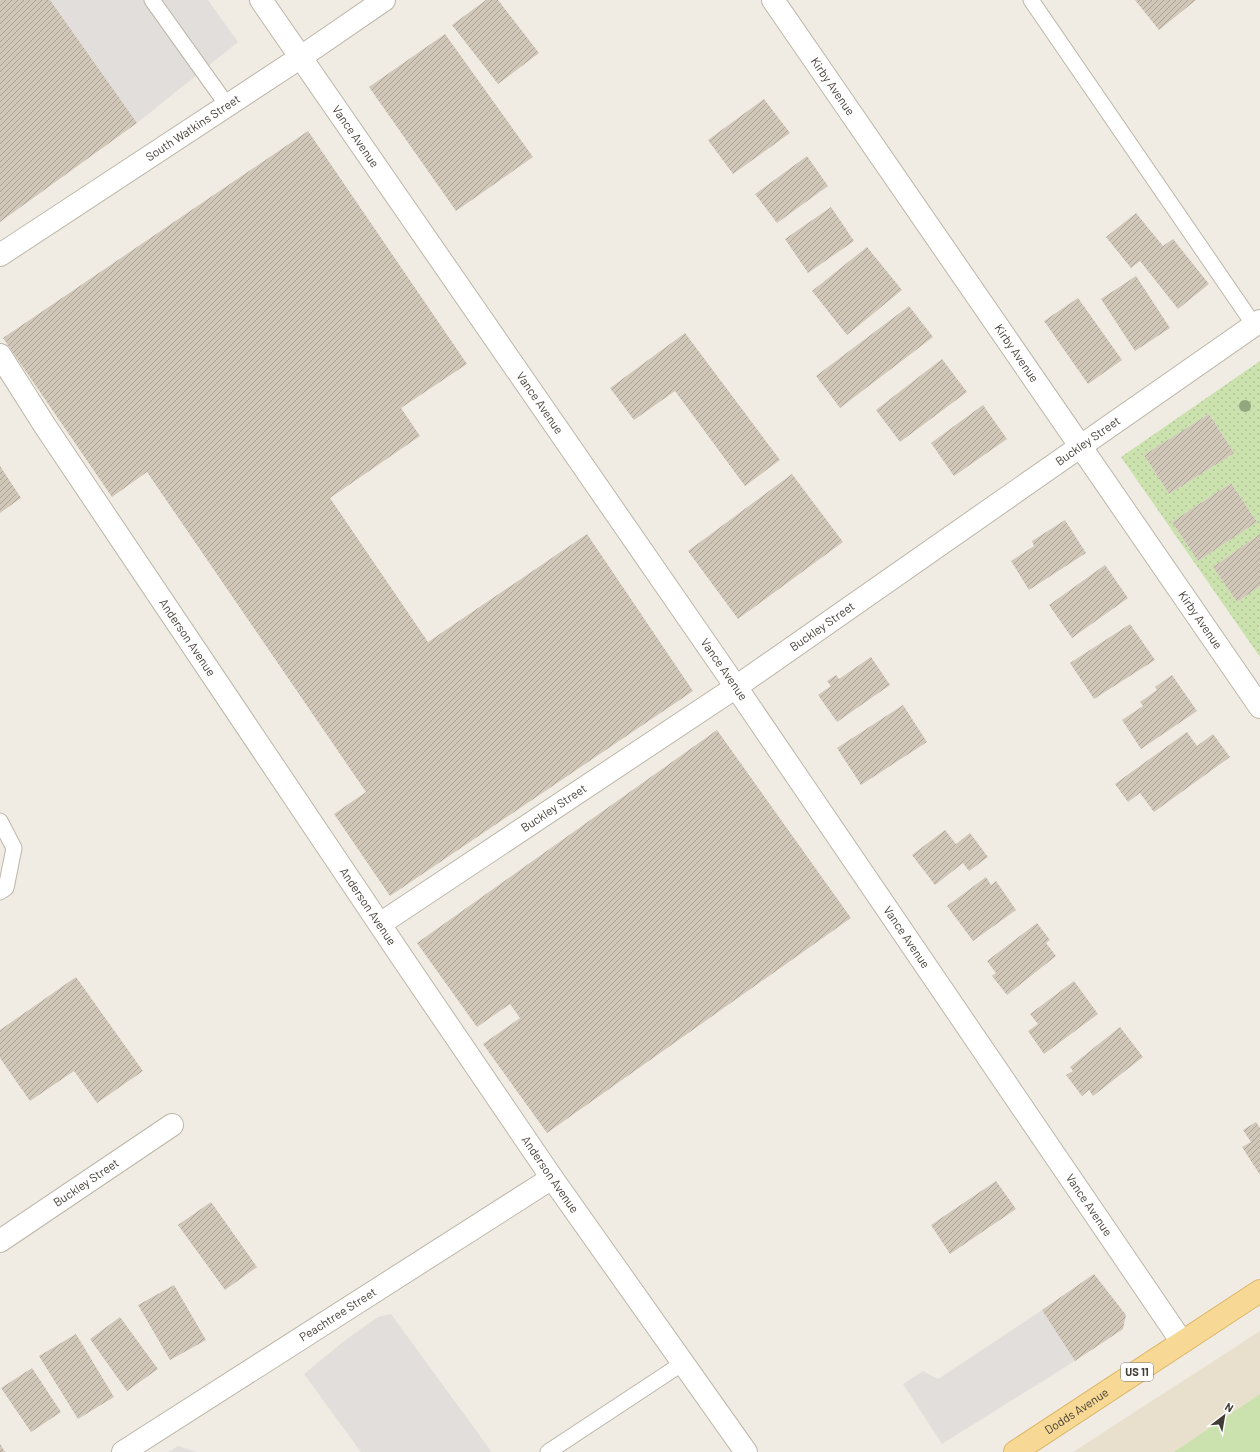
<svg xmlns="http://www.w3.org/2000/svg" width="1260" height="1452" font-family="Barlow,sans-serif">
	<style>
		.education { fill: #e8e0cd }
		.grass { fill: url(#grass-dots); fill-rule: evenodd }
		.pitch { fill: #cbe2ae }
		.parking { fill: #e1dedb }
		.building { fill: url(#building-hatch) }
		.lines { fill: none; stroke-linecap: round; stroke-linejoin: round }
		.lane-casing { stroke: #bdb6a9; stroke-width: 17 }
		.street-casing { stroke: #bdb6a9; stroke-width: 24 }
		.primary-casing { stroke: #dab567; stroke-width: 24 }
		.lane { stroke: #fff; stroke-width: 15 }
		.street { stroke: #fff; stroke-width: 22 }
		.primary { stroke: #f7d995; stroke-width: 22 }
		.tree { fill: #92a77e }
		.labels { text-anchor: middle; stroke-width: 3.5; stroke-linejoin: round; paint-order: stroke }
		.shield { fill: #fff; stroke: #7a7671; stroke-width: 1 }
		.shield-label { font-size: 11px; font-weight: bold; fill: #413c34 }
		.street-label { font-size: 12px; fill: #413c34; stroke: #fff }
	</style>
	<defs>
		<pattern id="grass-dots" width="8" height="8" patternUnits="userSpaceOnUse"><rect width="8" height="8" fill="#cbe2ae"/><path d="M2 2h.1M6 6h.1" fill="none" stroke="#b0c396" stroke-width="1.8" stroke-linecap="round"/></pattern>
		<pattern id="building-hatch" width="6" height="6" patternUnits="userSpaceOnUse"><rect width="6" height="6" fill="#d1c7b9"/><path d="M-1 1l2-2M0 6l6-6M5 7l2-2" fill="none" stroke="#aba397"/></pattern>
	</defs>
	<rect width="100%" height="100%" fill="#f0ece3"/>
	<path class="education" d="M1260 1331V1452H1073Z"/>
	<path class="grass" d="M1260 361V534L1213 567 1237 602 1260 586V625L1259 626 1260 628V657L1121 457ZM1209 414 1234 453 1169 494 1144 455ZM1231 483 1257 522 1198 561 1172 522Z"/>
	<path class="pitch" d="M1260 1394V1452H1174Z"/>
	<path class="parking" d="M50 0H208L238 42 137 123Z
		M1042 1310 1075 1361 942 1444 903 1384 923 1371 938 1379Z
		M391 1314 491 1451 489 1452H361L304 1374 348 1338 378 1317Z
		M178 1446 197 1452H168Z"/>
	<path class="building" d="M0 0H50L137 123 0 222Z
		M486 0H498L539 53 498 84 452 25Z
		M1135 0H1196L1159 30Z
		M445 34 533 157 456 211 369 87Z
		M764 99 790 133 733 174 708 140Z
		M308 131 467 364 401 408 420 436 330 498 428 642 587 534 693 691 390 896 334 814 366 792 147 472 112 497 3 338Z
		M807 156 828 186 777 223 755 194Z
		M831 207 854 241 808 273 785 239Z
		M1136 213 1163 246 1173 239 1209 284 1178 309 1140 261 1131 268 1106 237Z
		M867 247 902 290 847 335 812 291Z
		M1136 276 1170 328 1135 351 1101 299Z
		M1078 298 1122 360 1088 384 1044 321Z
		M909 306 933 337 840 408 816 376Z
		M685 333 780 460 745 486 675 391 634 420 610 388Z
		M942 359 967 392 900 442 876 410Z
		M983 405 1007 439 954 476 931 443Z
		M1209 414 1234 453 1169 494 1144 455Z
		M0 466 21 498 0 513Z
		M792 474 843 542 738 619 688 551Z
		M1231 483 1257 522 1198 561 1172 522Z
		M1065 520 1086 553 1029 590 1011 561 1034 546 1032 541Z
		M1260 534V586L1237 602 1213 567Z
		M1105 565 1128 598 1072 638 1049 605Z
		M1130 624 1155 660 1094 699 1070 663Z
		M871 657 890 685 837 722 818 695 831 686 827 681 836 675 839 679Z
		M1172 675 1197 711 1141 749 1122 720 1143 706 1140 702 1157 690 1155 687Z
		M903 705 927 742 861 785 837 748Z
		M717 730 851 918 547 1133 483 1044 520 1018 510 1004 477 1027 417 943Z
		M1187 732 1197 746 1213 734 1230 757 1154 812 1140 793 1128 802 1115 784Z
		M945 830 956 844 970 833 988 857 969 871 963 863 935 885 912 855Z
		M986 877 991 885 996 881 1016 910 973 941 947 906Z
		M1037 923 1050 940 1046 943 1056 956 1007 995 992 976 996 973 987 961Z
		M76 977 143 1071 97 1103 74 1071 30 1101 0 1058V1030Z
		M1074 981 1098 1014 1044 1054 1028 1031 1038 1024 1030 1014Z
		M1120 1027 1143 1057 1093 1096 1089 1090 1082 1096 1066 1075 1073 1071 1070 1067Z
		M1256 1122 1260 1128V1175L1242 1147 1251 1142 1243 1130Z
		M996 1181 1016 1209 950 1254 931 1225Z
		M211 1202 257 1267 225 1290 178 1225Z
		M1094 1274 1126 1315 1123 1329 1075 1361 1042 1310Z
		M174 1285 206 1340 170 1360 138 1305Z
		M120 1317 158 1369 127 1391 90 1339Z
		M76 1334 114 1397 78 1419 39 1356Z
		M32 1368 61 1412 31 1432 1 1388Z
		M0 1444 5 1452H0Z"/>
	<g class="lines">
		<g class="lane-casing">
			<path id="lane" d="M152 0 227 105
				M1031 0 1254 325
				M0 821 14 848 6 888 0 892
				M548 1452 683 1363"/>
		</g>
		<g class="street-casing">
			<g id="street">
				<path id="s1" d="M261 0 736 687 1182 1342"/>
				<path id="s2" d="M773 0 1260 707"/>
				<path id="s3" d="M0 255 301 57 384 0"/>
				<path id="s4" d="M0 355 45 426 403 959 552 1178 746 1452"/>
				<path id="s5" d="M380 924 736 687 1260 321"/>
				<path id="s6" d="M0 1241 172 1125"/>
				<path id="s7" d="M123 1452 552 1178"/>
			</g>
		</g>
		<g class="primary-casing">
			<g id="primary">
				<path id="s8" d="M1015 1452 1260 1291"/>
			</g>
		</g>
		<use href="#lane" class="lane"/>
		<use href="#street" class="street"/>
		<use href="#primary" class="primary"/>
	</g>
	<circle class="tree" cx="1245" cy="406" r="6"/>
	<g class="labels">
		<rect class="shield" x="1121" y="1363" width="32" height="18" rx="3"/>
		<g class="shield-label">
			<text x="1137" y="1376">US 11</text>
		</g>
		<g class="street-label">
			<text dy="4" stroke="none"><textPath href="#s2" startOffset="105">Kirby Avenue</textPath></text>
			<text dy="4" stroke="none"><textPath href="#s3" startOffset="231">South Watkins Street</textPath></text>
			<text dy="4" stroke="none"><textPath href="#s1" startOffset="166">Vance Avenue</textPath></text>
			<text dy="4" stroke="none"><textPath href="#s2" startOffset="429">Kirby Avenue</textPath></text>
			<text dy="4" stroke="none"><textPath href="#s1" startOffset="490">Vance Avenue</textPath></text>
			<text dy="4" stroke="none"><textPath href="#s5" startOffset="857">Buckley Street</textPath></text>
			<text dy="4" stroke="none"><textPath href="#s2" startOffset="753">Kirby Avenue</textPath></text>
			<text dy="4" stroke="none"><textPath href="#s5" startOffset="533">Buckley Street</textPath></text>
			<text dy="4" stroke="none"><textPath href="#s4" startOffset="339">Anderson Avenue</textPath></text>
			<text dy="4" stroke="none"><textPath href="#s1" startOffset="814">Vance Avenue</textPath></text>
			<text dy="4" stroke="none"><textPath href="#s5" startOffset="209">Buckley Street</textPath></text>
			<text dy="4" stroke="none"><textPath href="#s4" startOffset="663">Anderson Avenue</textPath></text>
			<text dy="4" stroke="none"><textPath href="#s1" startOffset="1138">Vance Avenue</textPath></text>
			<text dy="4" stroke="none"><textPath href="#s4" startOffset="987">Anderson Avenue</textPath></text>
			<text dy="4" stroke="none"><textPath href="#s6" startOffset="104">Buckley Street</textPath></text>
			<text dy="4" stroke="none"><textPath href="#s1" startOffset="1462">Vance Avenue</textPath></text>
			<text dy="4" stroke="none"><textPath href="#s7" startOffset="255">Peachtree Street</textPath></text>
			<text dy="4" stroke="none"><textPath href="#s8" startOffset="74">Dodds Avenue</textPath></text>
		</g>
	</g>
	<g transform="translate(1224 1416) rotate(31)" stroke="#ffffff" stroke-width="3" paint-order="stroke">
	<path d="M0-3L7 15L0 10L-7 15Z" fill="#413c34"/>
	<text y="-6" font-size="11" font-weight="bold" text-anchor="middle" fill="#413c34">N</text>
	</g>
</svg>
